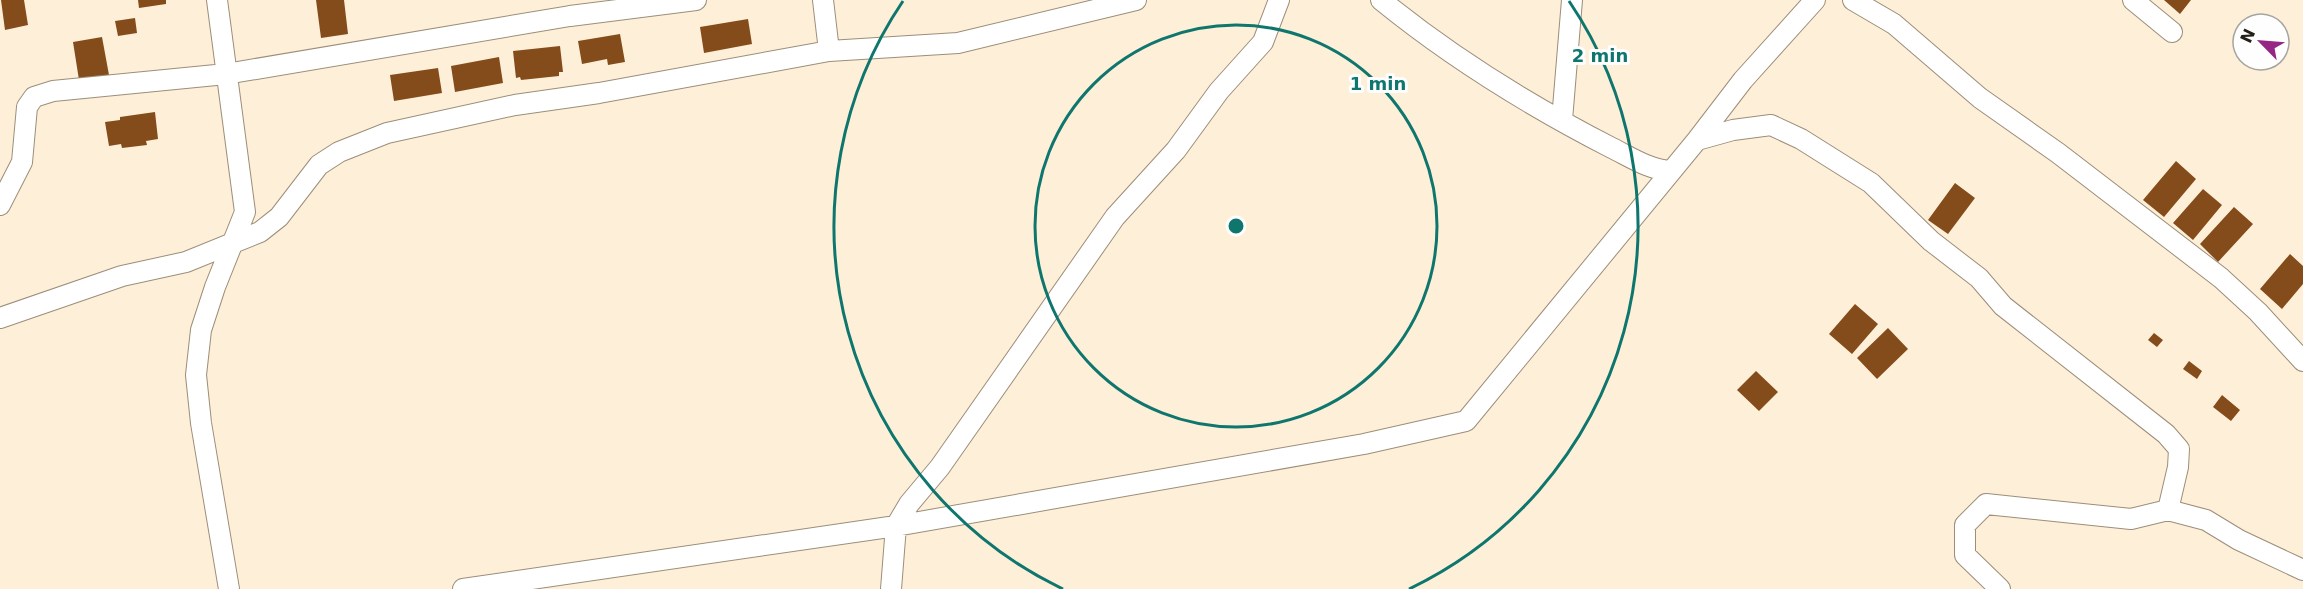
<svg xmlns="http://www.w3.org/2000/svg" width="2303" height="589" font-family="'DejaVu Sans',sans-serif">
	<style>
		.building { fill: #854c1b }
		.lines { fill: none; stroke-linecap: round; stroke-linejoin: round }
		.minor-casing { stroke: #9c8e79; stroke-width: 22 }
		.minor { stroke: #fff; stroke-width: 20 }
		.ring { fill: none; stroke: #0f766e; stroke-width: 3 }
		.centre { fill: #0f766e; stroke: #fefefe; stroke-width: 3 }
		.ring-label { font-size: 18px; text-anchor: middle; font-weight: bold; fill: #0f766e; stroke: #fefefe; stroke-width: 6; stroke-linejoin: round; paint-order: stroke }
	</style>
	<rect width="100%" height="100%" fill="#feefd9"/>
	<path class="building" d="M1 0H24L28 25 5 30Z
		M138 0H166V4L139 8Z
		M316 0H344L348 34 321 38Z
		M2164 0H2191L2180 14Z
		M135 18 137 33 118 36 115 21Z
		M748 19 752 44 704 53 700 27Z
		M620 34 625 62 608 65 607 59 582 64 578 41Z
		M102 37 109 75 79 80 73 42Z
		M560 46 563 72H559V76L521 80 520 77 516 78 513 51Z
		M499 57 503 83 455 92 451 66Z
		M438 68 442 93 394 101 390 75Z
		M155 112 158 139 146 141 147 145 122 148 121 144 109 146 105 122 120 120V117Z
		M2176 161 2196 179 2164 217 2143 200Z
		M1955 183 1975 198 1948 234 1928 220Z
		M2203 189 2222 205 2193 240 2173 223Z
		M2234 207 2253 224 2218 262 2200 244Z
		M2290 254 2303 266V284L2282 309 2260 289Z
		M1855 304 1878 324 1852 354 1829 334Z
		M1888 328 1908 349 1877 379 1857 358Z
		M2154 333 2163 340 2157 347 2148 340Z
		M2189 361 2202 371 2197 379 2183 369Z
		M1756 371 1778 392 1759 411 1737 390Z
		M2222 395 2240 410 2231 421 2213 407Z"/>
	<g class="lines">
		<g class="minor-casing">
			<path id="minor" d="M217 0 245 212 215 287 201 330 196 375 201 423 229 589
				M823 0 829 51
				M1381 0C1451 57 1532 107 1612 148 1632 158 1650 170 1671 171
				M1853 0 1894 24 1980 98 2058 153 2221 278 2258 312 2303 361
				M2133 0 2172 32
				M1562 120 1572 0
				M1697 140 1733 130 1771 125 1801 139 1871 183 1931 241 1979 278 2003 306 2166 434 2179 449 2178 467 2168 510
				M0 205 22 162 27 107 34 97 53 91 226 74 570 16 696 0
				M0 318 122 276 186 262 260 232 279 217 319 165 339 152 387 133 515 105 599 93 829 51 958 43 1136 0
				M463 589 896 526 1364 444 1466 421 1697 140 1743 80 1815 0
				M891 589 896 526 909 504 940 467 1115 217 1176 150 1219 91 1263 42 1279 0
				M2000 589 1965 555V525L1986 504 2131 519 2168 510 2206 520 2239 540 2303 570"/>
		</g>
		<use href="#minor" class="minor"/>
	</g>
	<g class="ring">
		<circle cx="1236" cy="226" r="201"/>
		<path d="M1063 589A402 402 0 0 1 903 1M1569 1A402 402 0 0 1 1409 589"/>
	</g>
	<circle cx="1236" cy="226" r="9" class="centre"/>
	<g class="ring-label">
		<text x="1600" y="62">2 min</text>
		<text x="1378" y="90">1 min</text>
	</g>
	<g transform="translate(2261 42) rotate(295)"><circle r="28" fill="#fefefe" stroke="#a6a4a1" stroke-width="1.5"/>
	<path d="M0-4.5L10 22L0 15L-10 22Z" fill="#952686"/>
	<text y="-9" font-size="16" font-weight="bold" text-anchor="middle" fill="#231e16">N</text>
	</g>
</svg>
